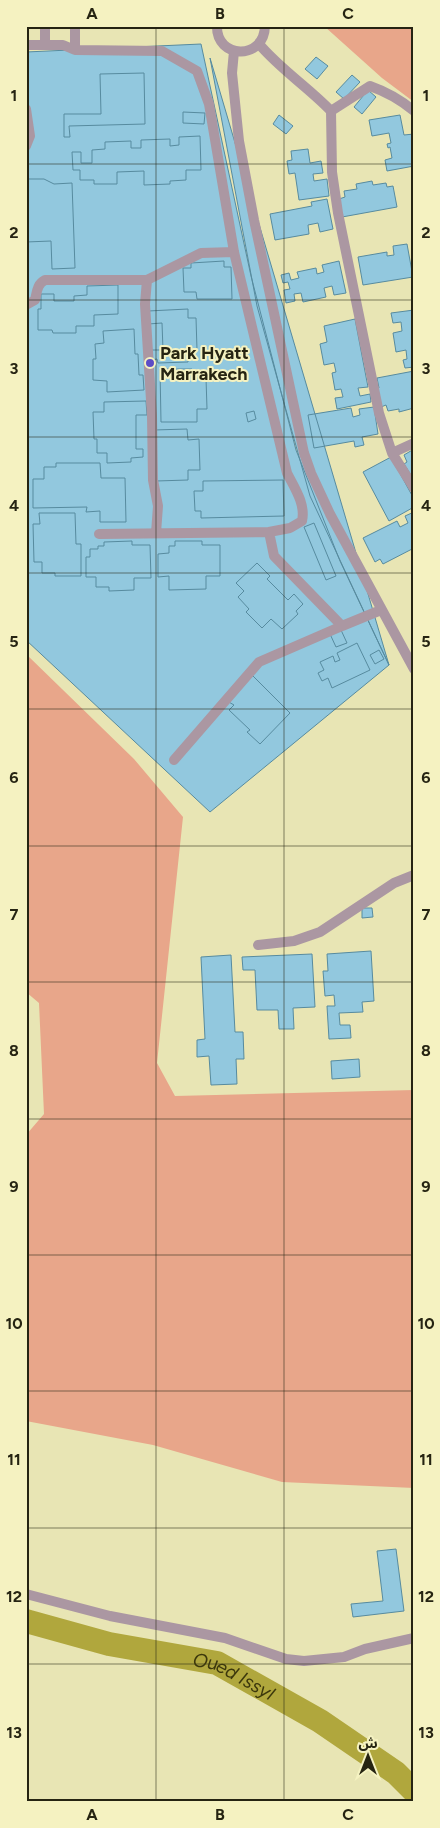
<svg xmlns="http://www.w3.org/2000/svg" width="440" height="1828" font-family="Figtree,'Noto Sans Arabic',sans-serif">
	<style>
		.green { fill: #e8a68a }
		.lines { fill: none; stroke-linecap: round; stroke-linejoin: round }
		.river { stroke: #b0a73d; stroke-width: 24 }
		.building { fill: #92c8de; stroke: #578b9f }
		.minor { stroke: #ab97a2; stroke-width: 10 }
		.grid { fill: none; stroke: #262412; stroke-width: 1; stroke-opacity: 0.55 }
		.poi-dot { fill: #5d4dc5; stroke: #f5f2c1; stroke-width: 2 }
		.labels { text-anchor: middle; stroke-width: 4; stroke-linejoin: round; paint-order: stroke }
		.poi-label { font-size: 18px; font-weight: bold; fill: #262412; stroke: #f5f2c1; text-anchor: start }
		.water-label { font-size: 19px; font-style: italic; fill: #3c380c; stroke: #f5f2c1 }
		.neatline { fill: none; stroke: #262412; stroke-width: 2 }
		.grid-label { font-size: 16px; text-anchor: middle; font-weight: bold; fill: #262412 }
	</style>
	<rect width="100%" height="100%" fill="#e8e5b4"/>
	<path class="green" d="M324 26H414V102L382 78Z
		M26 654 134 759 183 817 157 1063 175 1096 414 1090V1488L282 1482 153 1445 26 1421V1135L44 1114 39 1003 26 992Z"/>
	<g class="lines">
		<path class="river" id="s1" d="M26 1621 109 1644 217 1663 320 1721 396 1773 414 1791"/>
	</g>
	<path class="building" d="M201 44 251 276 296 450 340 561 389 665 210 812 26 640V52Z
		M316 57 328 66 317 79 305 69Z
		M210 58 389 665 310 496 257 306Z
		M144 73 145 124 69 126 70 137H64V114H101L100 74Z
		M352 75 360 82 344 99 336 92Z
		M368 90 376 97 362 114 354 107Z
		M183 112 205 113 204 124 183 123Z
		M279 115 293 126 286 134 273 124Z
		M400 115 404 135 414 134V166L387 171 385 160 392 158 390 147 388 148 387 144 391 143 389 133 372 136 369 120Z
		M200 136 201 170H186V180L170 181V184L144 185V171L117 172V184H94V180H80V170H73L72 152H81V163H92V150L105 149V142L131 141V148H141V140L170 139V146L179 145V137Z
		M308 149 310 163 321 161 323 173 313 174 314 181 327 179 329 196 299 200 295 173 289 174 287 161 292 160 291 151Z
		M26 179H44L54 184 72 183 75 268 52 269 51 241 26 242Z
		M372 181 373 185 386 183 387 187 393 186 397 207 342 217 339 199 345 197 344 191 357 189 356 184Z
		M327 199 333 229 320 232 318 223 308 225 309 234 275 240 270 214 312 206 311 202Z
		M407 244 413 277 363 285 358 257 387 252V256L394 255 393 246Z
		M224 261V267H231L232 299H197L196 292H184L183 268H191V263Z
		M339 261 346 293 334 295 332 286 324 288 326 297 303 302 301 293 294 294 295 301 286 303 284 290 290 289 288 282 283 283 281 275 289 273 291 280 299 278 297 272 316 268 317 274 324 272 322 265Z
		M118 285V314L94 315V326H76V333H53L52 330H38V309H41V294H54V301H74V296L87 295V286Z
		M188 309V318H196L197 350H188V362L158 363 157 359 151 360 150 350H163L162 323 148 324V311Z
		M414 310V367L405 368 403 360 407 359 406 350 396 352 393 333 402 331 401 322 393 323 391 313Z
		M355 319 368 387 358 388 360 396 370 394 371 402 337 409 335 398 343 397 341 389 335 390 332 373 336 372 334 363 324 365 320 344 327 342 324 326Z
		M134 329 135 354H138L139 375H143L144 390 107 392V381L93 380V359H96L95 344 104 343 103 331Z
		M160 369H192V378H206L207 409H197V422H161Z
		M414 371V408L399 412V409L388 411 386 405 381 407 377 389 379 388 377 378Z
		M146 401 147 415H136V449H143V457L131 458V462L107 463V453H97V439H94L93 412H104V402Z
		M374 407 378 434 362 437 364 445 355 447 354 441 314 448 308 415 351 408 353 417 360 415 359 409Z
		M254 411 256 419 248 422 246 413Z
		M187 429 188 440 199 439 200 470H188V480L156 481 154 430Z
		M414 449V480L404 464 407 462 404 455Z
		M391 457 414 499V507L389 521 363 472Z
		M56 463H100L101 478H125L126 522H100V511L86 512 87 507 33 508V479H44V467H56Z
		M283 480 284 516 201 518V511H195L194 491H203V481Z
		M414 512V548L383 564 380 559 375 562 363 538 397 521 400 527 408 523 405 516Z
		M39 513H75L76 544H81V576H55V573H42V562H34L33 524H40Z
		M314 523 336 576 326 580 304 527Z
		M132 541V545H150L151 578H134V590L109 591V587H96V577H86V557H90V549H98V546H104V542Z
		M175 541H202V545H220V576H206V589L169 590V576L158 577V554L169 553V546H175Z
		M257 563 270 576 267 579 288 600 294 594 303 604 296 611 298 614 282 629 271 619 262 628 246 612 249 609 238 597 244 591 236 583Z
		M341 630 347 643 336 647 330 634Z
		M357 643 370 670 332 688 328 678 322 681 318 673 324 670 320 662 333 656 335 662 340 660 337 653Z
		M379 650 384 659 375 664 370 655Z
		M252 675 290 713 260 744 247 732 250 730 229 710 234 705 227 701Z
		M362 908H372L373 917 362 918Z
		M371 951 374 1001 362 1002 363 1012 339 1013 340 1025H350L351 1038 329 1039 327 1006H335L334 995 325 996 323 971H328L327 954Z
		M312 954 315 1007 293 1008 294 1029H279L278 1010H257L255 970H243L242 957Z
		M231 955 235 1032H243L244 1059H236L237 1084 211 1085 209 1056 197 1057V1040L205 1039 201 957Z
		M359 1059 360 1077 332 1079 331 1061Z
		M396 1549 404 1611 353 1617 351 1604 383 1601 377 1551Z"/>
	<g class="lines">
		<path class="minor" d="M45 26V45
			M217 26C216 59 264 61 265 26
			M259 44C280 69 308 87 331 111L332 172 338 213 379 413 392 453 414 488
			M26 45H63L75 50 162 51 197 71 209 104 234 252 287 473C294 487 306 504 302 521L290 528 269 532
			M75 50V26
			M234 51 232 73 239 141 254 220 304 453 311 473 330 514 414 669
			M26 109 30 136 26 146
			M331 111 370 86C387 92 401 100 414 111
			M147 280 145 304 152 416 153 480 158 506 156 533
			M26 305 35 300C37 292 37 284 45 280H147L201 253 234 252
			M392 453 414 443
			M99 534 269 532 274 556 342 626 381 610
			M174 760 259 662 342 626
			M258 945 294 941 320 932 394 883 414 875
			M26 1594 110 1616 225 1638 286 1659 304 1661 344 1657 365 1649 414 1638"/>
	</g>
	<path class="grid" d="M156 26V1802M284 26V1802M26 164H414M26 300H414M26 437H414M26 573H414M26 709H414M26 846H414M26 982H414M26 1119H414M26 1255H414M26 1391H414M26 1528H414M26 1664H414"/>
	<circle class="poi-dot" cx="150" cy="363" r="5"/>
	<g class="labels">
		<g class="poi-label">
			<text x="160" y="359">Park Hyatt<tspan x="160" dy="21">Marrakech</tspan></text>
		</g>
		<g class="water-label">
			<text dy="7" stroke="none"><textPath href="#s1" startOffset="216">Oued Issyl</textPath></text>
		</g>
	</g>
	<rect width="440" height="1828" fill="none" stroke="#f5f2c1" stroke-width="55"/>
	<g transform="translate(368 1756)" stroke="#f5f2c1" stroke-width="4" paint-order="stroke">
	<path d="M0-4L9 19L0 12L-9 19Z" fill="#262412"/>
	<text y="-8" font-size="14" font-weight="bold" text-anchor="middle" fill="#262412">ش</text>
	</g>
	<rect x="28" y="28" width="384" height="1772" class="neatline"/>
	<g class="grid-label">
		<text x="92" y="19">A</text>
		<text x="220" y="19">B</text>
		<text x="348" y="19">C</text>
		<text x="14" y="101">1</text>
		<text x="426" y="101">1</text>
		<text x="14" y="238">2</text>
		<text x="426" y="238">2</text>
		<text x="14" y="374">3</text>
		<text x="426" y="374">3</text>
		<text x="14" y="511">4</text>
		<text x="426" y="511">4</text>
		<text x="14" y="647">5</text>
		<text x="426" y="647">5</text>
		<text x="14" y="783">6</text>
		<text x="426" y="783">6</text>
		<text x="14" y="920">7</text>
		<text x="426" y="920">7</text>
		<text x="14" y="1056">8</text>
		<text x="426" y="1056">8</text>
		<text x="14" y="1192">9</text>
		<text x="426" y="1192">9</text>
		<text x="14" y="1329">10</text>
		<text x="426" y="1329">10</text>
		<text x="14" y="1465">11</text>
		<text x="426" y="1465">11</text>
		<text x="14" y="1602">12</text>
		<text x="426" y="1602">12</text>
		<text x="14" y="1738">13</text>
		<text x="426" y="1738">13</text>
		<text x="92" y="1820">A</text>
		<text x="220" y="1820">B</text>
		<text x="348" y="1820">C</text>
	</g>
</svg>
